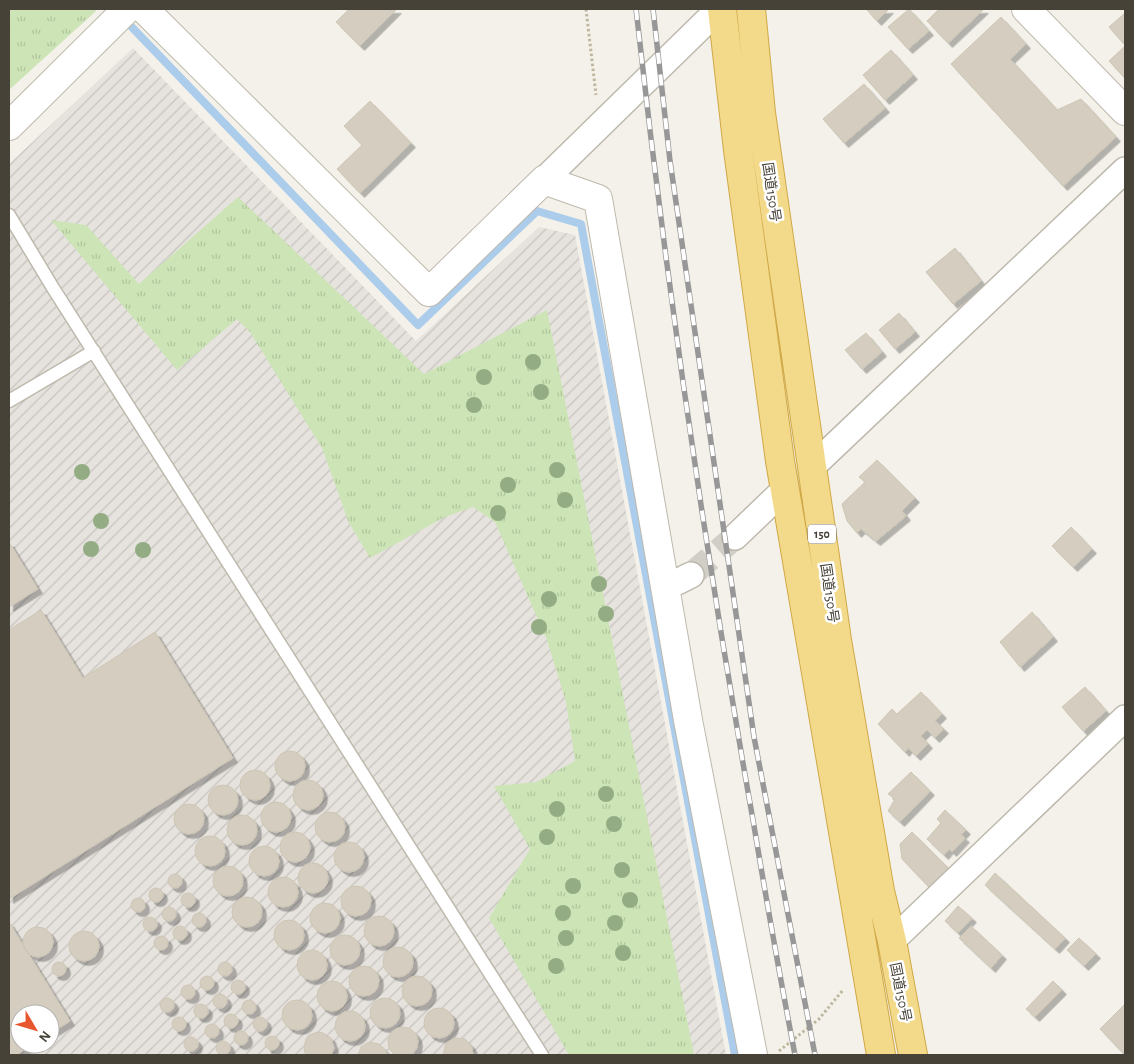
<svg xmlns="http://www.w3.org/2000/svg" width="1134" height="1064" font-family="'Alegreya Sans','Noto Sans JP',sans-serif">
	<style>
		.industrial { fill: url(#industrial-furrows); fill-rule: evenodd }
		.grass { fill: url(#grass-tufts) }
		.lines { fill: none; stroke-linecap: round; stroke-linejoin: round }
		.stream { stroke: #abccea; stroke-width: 8 }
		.building { fill: #d4cdc0; stroke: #cec6b4; filter: url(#shadow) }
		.minor-tunnel { stroke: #d0cec6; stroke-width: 25; stroke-dasharray: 25 12; stroke-linecap: butt }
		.service-casing { stroke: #beb9ad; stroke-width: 15 }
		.minor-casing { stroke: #beb9ad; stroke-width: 28 }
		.tertiary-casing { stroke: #beb9ad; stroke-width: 30 }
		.trunk-casing { stroke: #d0a847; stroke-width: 30 }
		.path { stroke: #beb69f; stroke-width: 3; stroke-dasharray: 2.5 2.5; stroke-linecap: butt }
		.service { stroke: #fff; stroke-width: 12 }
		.minor { stroke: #fff; stroke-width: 25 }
		.tertiary { stroke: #fff; stroke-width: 28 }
		.trunk { stroke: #f3da8b; stroke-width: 28 }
		.rail-casing { stroke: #979797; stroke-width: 5.5 }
		.rail { stroke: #fff; stroke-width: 4; stroke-dasharray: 11; stroke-linecap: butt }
		.tree { fill: #93ac83 }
		.labels { text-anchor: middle; stroke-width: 5; stroke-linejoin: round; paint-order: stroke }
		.shield { fill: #fff; stroke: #7e7b74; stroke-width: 1 }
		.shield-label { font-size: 12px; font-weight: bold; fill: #464238 }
		.street-label { font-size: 14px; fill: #464238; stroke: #fff }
	</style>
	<defs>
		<pattern id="industrial-furrows" width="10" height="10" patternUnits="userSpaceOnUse" patternTransform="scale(1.25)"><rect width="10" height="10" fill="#e6e3de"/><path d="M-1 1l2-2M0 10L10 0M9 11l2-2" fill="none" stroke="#c7c4bf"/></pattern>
		<pattern id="grass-tufts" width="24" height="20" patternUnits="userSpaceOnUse" patternTransform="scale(1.25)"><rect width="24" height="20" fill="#cce4b6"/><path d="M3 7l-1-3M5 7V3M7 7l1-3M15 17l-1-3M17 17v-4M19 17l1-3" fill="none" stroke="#b1c59d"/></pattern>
		<filter id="shadow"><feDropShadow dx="4.5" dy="4.5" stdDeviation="0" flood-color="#0004"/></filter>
	</defs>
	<rect width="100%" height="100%" fill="#f3f1e9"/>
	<path class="industrial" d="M133 48 416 341 539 227 575 235 726 1055H9V164ZM20 1014H50V1044H20Z"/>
	<path class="grass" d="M9 9H94L96 11 9 90Z
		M238 197 424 374 547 310 694 1055H569L489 918 530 849 494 786 536 782 575 761 566 702 547 640 495 522 473 507 445 517 370 558 349 523 322 448 250 332 237 319 177 370 51 220 86 225 139 284Z"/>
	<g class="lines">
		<path class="stream" d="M124 19 418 325 537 211 581 224 735 1055"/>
	</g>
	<path class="building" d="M349 9H397L360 46 336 22Z
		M866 9H889L877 21Z
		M909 9 929 31 908 49 888 27Z
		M939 9H984L948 43 927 21Z
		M1125 13V41L1123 43 1109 27Z
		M1001 17 1026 44 1010 59 1057 110 1081 99 1116 137 1063 186 951 64Z
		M1125 46V74L1123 76 1109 61Z
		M891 50 913 75 885 100 863 75Z
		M864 84 885 108 844 143 823 119Z
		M370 101 411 143 360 193 337 169 362 145 344 126Z
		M955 248 981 281 953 304 926 272Z
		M899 313 915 332 895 349 879 330Z
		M866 333 882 352 862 369 845 350Z
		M877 460 915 498 902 511 906 516 876 541 861 529 857 533 847 521 842 504 865 482 859 477Z
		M1071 527 1092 549 1073 567 1052 546Z
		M9 542 38 589 9 607Z
		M41 610 83 678 155 632 233 758 9 899V630Z
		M1032 612 1053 637 1020 667 1000 642Z
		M1085 687 1106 711 1083 731 1062 707Z
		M921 692 942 714 935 721 944 729 935 738 927 730 921 736 928 744 916 756 908 748 905 752 878 724 892 709 897 714Z
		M275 766a15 15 0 1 1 30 0a15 15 0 1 1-30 0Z
		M240 785a15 15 0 1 1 30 0a15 15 0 1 1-30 0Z
		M911 772 930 791 900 822 888 811 895 799 888 794Z
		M293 795a15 15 0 1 1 30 0a15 15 0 1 1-30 0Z
		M208 800a15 15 0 1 1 30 0a15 15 0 1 1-30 0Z
		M261 817a15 15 0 1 1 30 0a15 15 0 1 1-30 0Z
		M174 819a15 15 0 1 1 30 0a15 15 0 1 1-30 0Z
		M945 810 966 830 961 835 965 838 952 852 949 849 944 855 927 839 941 823 937 819Z
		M315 827a15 15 0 1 1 30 0a15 15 0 1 1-30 0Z
		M227 830a15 15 0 1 1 30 0a15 15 0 1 1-30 0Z
		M280 847a15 15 0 1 1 30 0a15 15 0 1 1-30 0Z
		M912 832 949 869 930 888 902 859 900 844Z
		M195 851a15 15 0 1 1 30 0a15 15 0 1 1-30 0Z
		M334 857a15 15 0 1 1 30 0a15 15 0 1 1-30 0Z
		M249 861a15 15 0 1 1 30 0a15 15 0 1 1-30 0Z
		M298 878a15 15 0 1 1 30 0a15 15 0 1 1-30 0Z
		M213 881a15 15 0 1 1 30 0a15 15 0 1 1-30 0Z
		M995 873 1065 938 1055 949 985 885Z
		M168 881a7 7 0 1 1 14 0a7 7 0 1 1-14 0Z
		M268 892a15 15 0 1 1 30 0a15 15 0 1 1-30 0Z
		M341 901a15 15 0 1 1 30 0a15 15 0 1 1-30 0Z
		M149 895a7 7 0 1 1 14 0a7 7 0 1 1-14 0Z
		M181 900a7 7 0 1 1 14 0a7 7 0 1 1-14 0Z
		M232 912a15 15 0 1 1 30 0a15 15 0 1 1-30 0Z
		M131 905a7 7 0 1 1 14 0a7 7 0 1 1-14 0Z
		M310 918a15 15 0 1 1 30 0a15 15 0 1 1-30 0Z
		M958 906 972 918 958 933 945 921Z
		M162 914a7 7 0 1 1 14 0a7 7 0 1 1-14 0Z
		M192 920a7 7 0 1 1 14 0a7 7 0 1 1-14 0Z
		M364 931a15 15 0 1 1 30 0a15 15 0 1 1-30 0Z
		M143 924a7 7 0 1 1 14 0a7 7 0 1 1-14 0Z
		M274 935a15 15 0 1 1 30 0a15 15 0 1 1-30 0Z
		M9 922 70 1021 50 1034V1014H20V1044H34L16 1055H9Z
		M971 926 1002 955 991 968 959 938Z
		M173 933a7 7 0 1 1 14 0a7 7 0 1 1-14 0Z
		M23 942a15 15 0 1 1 30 0a15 15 0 1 1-30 0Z
		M69 946a15 15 0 1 1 30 0a15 15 0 1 1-30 0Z
		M330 950a15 15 0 1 1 30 0a15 15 0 1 1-30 0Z
		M154 943a7 7 0 1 1 14 0a7 7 0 1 1-14 0Z
		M1079 938 1096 954 1084 966 1067 950Z
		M383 962a15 15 0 1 1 30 0a15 15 0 1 1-30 0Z
		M297 965a15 15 0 1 1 30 0a15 15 0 1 1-30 0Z
		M218 969a7 7 0 1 1 14 0a7 7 0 1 1-14 0Z
		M52 969a7 7 0 1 1 14 0a7 7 0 1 1-14 0Z
		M349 981a15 15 0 1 1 30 0a15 15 0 1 1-30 0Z
		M402 991a15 15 0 1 1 30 0a15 15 0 1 1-30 0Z
		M200 983a7 7 0 1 1 14 0a7 7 0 1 1-14 0Z
		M231 987a7 7 0 1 1 14 0a7 7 0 1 1-14 0Z
		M1053 981 1062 990 1035 1017 1026 1009Z
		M317 996a15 15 0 1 1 30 0a15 15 0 1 1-30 0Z
		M181 992a7 7 0 1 1 14 0a7 7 0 1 1-14 0Z
		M213 1001a7 7 0 1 1 14 0a7 7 0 1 1-14 0Z
		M370 1013a15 15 0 1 1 30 0a15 15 0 1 1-30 0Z
		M160 1005a7 7 0 1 1 14 0a7 7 0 1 1-14 0Z
		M282 1015a15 15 0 1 1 30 0a15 15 0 1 1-30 0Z
		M242 1007a7 7 0 1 1 14 0a7 7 0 1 1-14 0Z
		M1125 1004V1051L1123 1053 1100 1029Z
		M194 1011a7 7 0 1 1 14 0a7 7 0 1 1-14 0Z
		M424 1023a15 15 0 1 1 30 0a15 15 0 1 1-30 0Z
		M335 1026a15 15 0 1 1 30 0a15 15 0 1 1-30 0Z
		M224 1021a7 7 0 1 1 14 0a7 7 0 1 1-14 0Z
		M253 1024a7 7 0 1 1 14 0a7 7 0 1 1-14 0Z
		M172 1024a7 7 0 1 1 14 0a7 7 0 1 1-14 0Z
		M205 1031a7 7 0 1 1 14 0a7 7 0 1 1-14 0Z
		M388 1042a15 15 0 1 1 30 0a15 15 0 1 1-30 0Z
		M234 1038a7 7 0 1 1 14 0a7 7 0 1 1-14 0Z
		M318 1032 323 1033 331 1038 334 1048 331 1055H306L305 1053 304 1048 306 1039 309 1035Z
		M265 1043a7 7 0 1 1 14 0a7 7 0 1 1-14 0Z
		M184 1044a7 7 0 1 1 14 0a7 7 0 1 1-14 0Z
		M455 1038 465 1039 469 1043 472 1047 473 1055H443L446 1043Z
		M216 1048a7 7 0 1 1 14 0a7 7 0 1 1-14 0Z
		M369 1042 379 1044 386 1051 387 1055H358L361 1047Z"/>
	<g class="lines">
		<path class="minor-tunnel" d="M691 575 735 537"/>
		<g class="service-casing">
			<path id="service" d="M9 215 53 288 542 1055
				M9 401 94 351"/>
		</g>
		<g class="minor-casing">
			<path id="minor" d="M544 180 719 9
				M812 467 1125 170
				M735 537 785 489
				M665 588 691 575
				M892 941 1125 718"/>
		</g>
		<g class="tertiary-casing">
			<path id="tertiary" d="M144 9 429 292 544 180 598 199 688 720 753 1055
				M1026 9 1125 111
				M9 126 127 9"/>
		</g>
		<g class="trunk-casing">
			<path id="trunk" d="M722 9 738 150 780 461 881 1055
				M751 9 761 113 837 640 880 891 892 941 913 1055"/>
		</g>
		<path class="path" d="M586 9 596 95
			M779 1051 819 1019 843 990"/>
		<use href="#service" class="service"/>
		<use href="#minor" class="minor"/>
		<use href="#tertiary" class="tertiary"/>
		<use href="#trunk" class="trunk"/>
		<g class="rail-casing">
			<path id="rail" d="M636 9C666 280 705 551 753 820 766 898 780 977 795 1055
				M653 9 670 161 754 737 815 1055"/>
		</g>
		<use href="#rail" class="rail"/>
	</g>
	<g class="tree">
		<circle cx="533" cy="362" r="8"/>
		<circle cx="484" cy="377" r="8"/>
		<circle cx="541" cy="392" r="8"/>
		<circle cx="474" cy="405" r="8"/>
		<circle cx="557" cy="470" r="8"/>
		<circle cx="82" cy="472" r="8"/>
		<circle cx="508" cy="485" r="8"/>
		<circle cx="565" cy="500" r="8"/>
		<circle cx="498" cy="513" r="8"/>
		<circle cx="101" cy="521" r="8"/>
		<circle cx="91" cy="549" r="8"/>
		<circle cx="143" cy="550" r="8"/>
		<circle cx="599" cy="584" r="8"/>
		<circle cx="549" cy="599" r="8"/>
		<circle cx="606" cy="614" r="8"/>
		<circle cx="539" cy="627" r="8"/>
		<circle cx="606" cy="794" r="8"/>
		<circle cx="557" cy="809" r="8"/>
		<circle cx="614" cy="824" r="8"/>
		<circle cx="547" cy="837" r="8"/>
		<circle cx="622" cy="870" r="8"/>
		<circle cx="573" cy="886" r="8"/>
		<circle cx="630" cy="900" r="8"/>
		<circle cx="563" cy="913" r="8"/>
		<circle cx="615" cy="923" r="8"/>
		<circle cx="566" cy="938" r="8"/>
		<circle cx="623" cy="953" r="8"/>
		<circle cx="556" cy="966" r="8"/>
	</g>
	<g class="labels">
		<rect class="shield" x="808" y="524.5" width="28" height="19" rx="4"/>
		<g class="shield-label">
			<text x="822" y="538">150</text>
		</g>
		<g class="street-label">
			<text transform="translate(772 192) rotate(82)" y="5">国道150号</text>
			<text transform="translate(830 593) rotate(82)" y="5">国道150号</text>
			<text transform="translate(901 992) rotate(79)" y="5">国道150号</text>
		</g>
	</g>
	<rect width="1134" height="1064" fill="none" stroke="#464238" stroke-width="20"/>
	<g transform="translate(35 1029) rotate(128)"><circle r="24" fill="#ffffff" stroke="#b5b3af"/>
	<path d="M0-4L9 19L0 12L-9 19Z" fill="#e7562d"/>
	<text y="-8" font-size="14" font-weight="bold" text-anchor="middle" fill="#464238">N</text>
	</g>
</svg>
